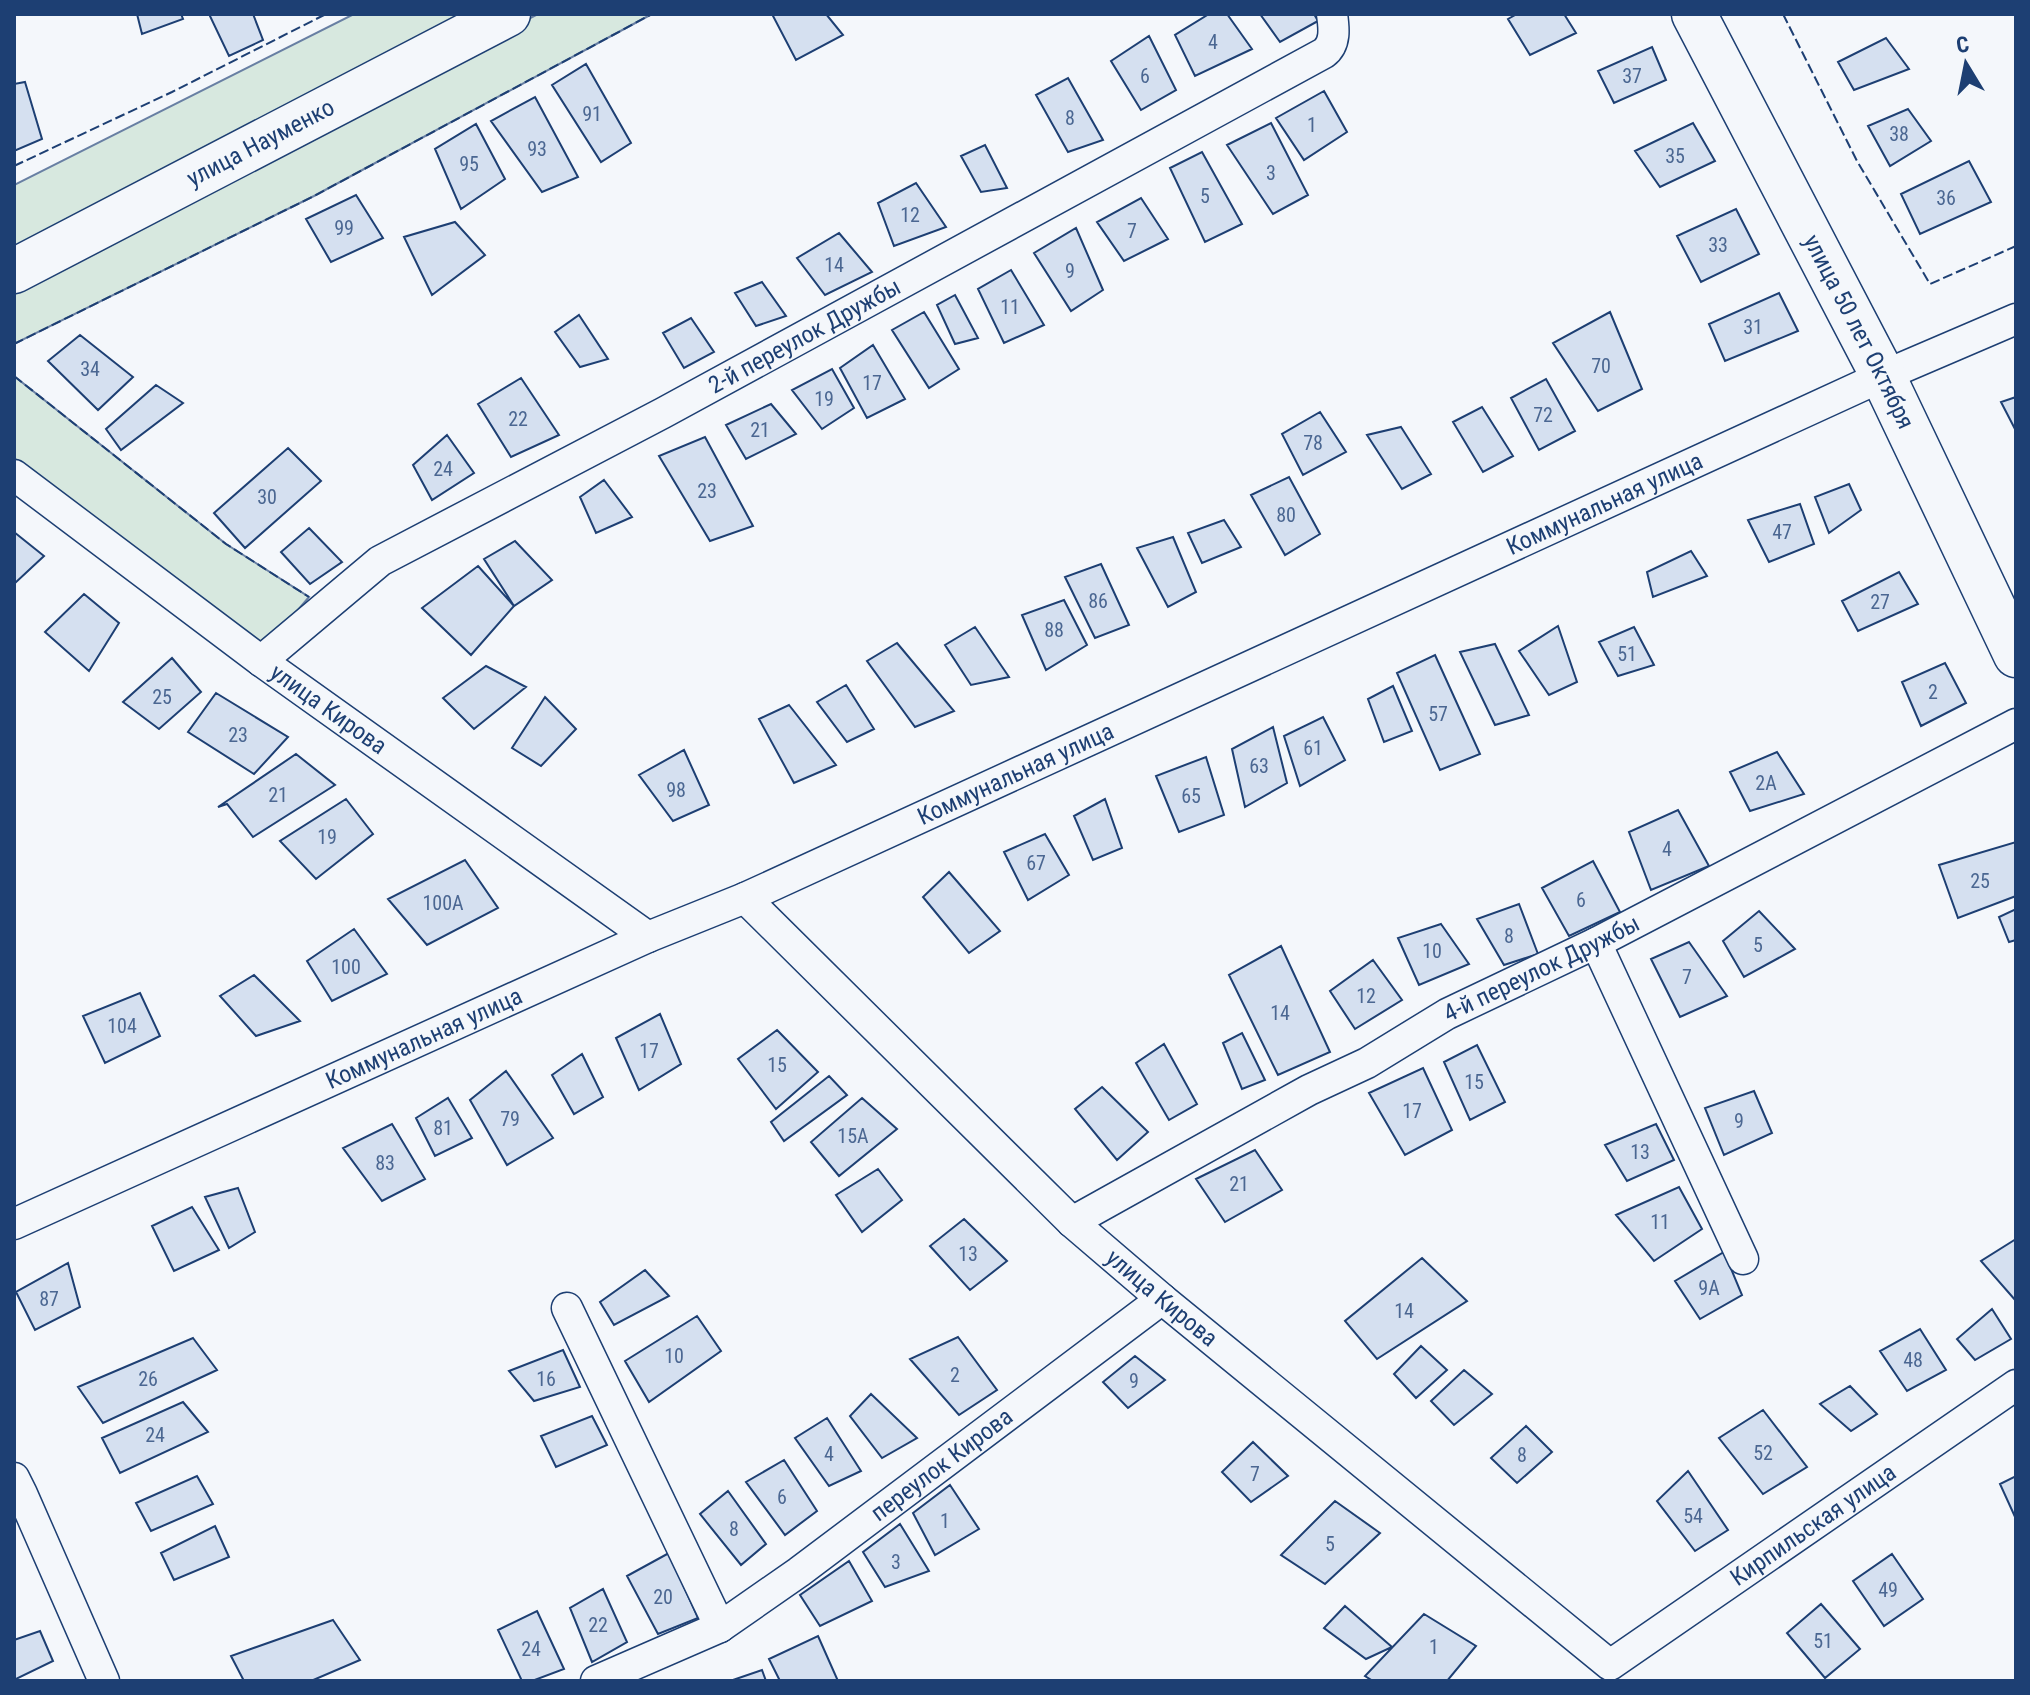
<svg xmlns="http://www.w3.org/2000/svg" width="2030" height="1695" font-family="'Roboto Condensed',sans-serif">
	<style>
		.green { fill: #d7e8df; stroke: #687fa3; stroke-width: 2 }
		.building { fill: #d5e0f0; stroke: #1d3f73; stroke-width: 2 }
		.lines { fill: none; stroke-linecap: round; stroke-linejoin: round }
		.minor-casing { stroke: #1d3f73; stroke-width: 33 }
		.secondary-casing { stroke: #1d3f73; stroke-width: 47 }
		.minor { stroke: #f4f7fb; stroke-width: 30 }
		.secondary { stroke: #f4f7fb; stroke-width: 44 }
		.fence { stroke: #1d3f73; stroke-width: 2; stroke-dasharray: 10 4; stroke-linecap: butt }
		.labels { text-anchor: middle; stroke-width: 6; stroke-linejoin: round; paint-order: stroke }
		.number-label { font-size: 20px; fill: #4b6792 }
		.street-label { font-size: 24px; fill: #1d3f73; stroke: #f4f7fb }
	</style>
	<rect width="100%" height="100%" fill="#f4f7fb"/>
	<path class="green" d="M354 14H465L14 247V185Z
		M538 14H652L314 196 14 344V286Z
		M14 376 226 544 309 597 274 638 268 641 252 643 14 458Z"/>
	<path class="building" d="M137 14H181L183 19 142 34Z
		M209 14H253L263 40 229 56Z
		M772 14H826L843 35 796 60Z
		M1209 14H1227L1252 49 1195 76 1175 35Z
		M1260 14H1314L1318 21 1280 42Z
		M1517 14H1564L1576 33 1530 55 1508 19Z
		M1149 36 1176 90 1141 110 1111 61Z
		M1886 38 1909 69 1854 90 1838 62Z
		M1652 47 1666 80 1614 103 1598 71Z
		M586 64 631 143 601 162 552 85Z
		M1068 78 1103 140 1068 152 1036 95Z
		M25 82 42 139 14 151V84Z
		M1324 91 1347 132 1304 160 1276 118Z
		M535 97 578 177 542 192 491 121Z
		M1908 109 1931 141 1890 166 1868 126Z
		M1271 123 1308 195 1273 214 1227 145Z
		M1693 123 1715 161 1660 187 1635 151Z
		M476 124 505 179 461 209 435 149Z
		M985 145 1007 188 981 192 961 156Z
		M1202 152 1242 224 1205 242 1170 168Z
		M1969 161 1991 202 1920 234 1901 194Z
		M916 183 946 227 894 246 878 203Z
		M356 195 383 238 331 262 306 219Z
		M1141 198 1168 239 1124 261 1097 222Z
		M1736 209 1759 254 1701 282 1677 236Z
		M455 222 485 255 432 295 404 237Z
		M1076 228 1103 290 1071 311 1034 253Z
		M839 233 872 272 825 295 797 258Z
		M1011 270 1044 325 1004 343 978 289Z
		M762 282 786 316 756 326 735 293Z
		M1779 293 1798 331 1725 361 1709 324Z
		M955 295 978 338 955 344 937 305Z
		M924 312 959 369 929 388 892 330Z
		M1610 312 1642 389 1598 411 1553 343Z
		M579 315 608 359 580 367 555 332Z
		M691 318 714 352 684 368 663 333Z
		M80 335 133 377 98 410 48 361Z
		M873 345 905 399 867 418 840 368Z
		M832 369 854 408 822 429 792 390Z
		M521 378 559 435 511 457 478 404Z
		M1546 379 1575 431 1539 450 1511 398Z
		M156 385 183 403 121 450 106 429Z
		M2016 397V431L2001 402Z
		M771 404 796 434 746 459 726 425Z
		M1482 407 1513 456 1483 472 1453 422Z
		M1320 412 1346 452 1303 475 1282 434Z
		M1401 427 1431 474 1402 489 1367 435Z
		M447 435 474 473 432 500 413 465Z
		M705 437 753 526 710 541 659 456Z
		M288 448 321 481 245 548 214 513Z
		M1289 477 1320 534 1285 555 1251 495Z
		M604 480 632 517 596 533 580 497Z
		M1849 484 1861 510 1829 533 1815 497Z
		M1800 504 1814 544 1769 562 1748 520Z
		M1224 520 1241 547 1202 563 1188 533Z
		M309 528 342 562 310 584 281 552Z
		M14 532 44 556 14 584Z
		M1173 537 1196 592 1168 607 1137 548Z
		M515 541 552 580 514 606 484 559Z
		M1691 551 1707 576 1653 597 1647 572Z
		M1101 564 1129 625 1095 638 1065 577Z
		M478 566 514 606 471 655 422 608Z
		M1899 572 1918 604 1858 631 1842 601Z
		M84 594 119 623 89 671 45 632Z
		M1064 600 1087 645 1046 670 1022 615Z
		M1558 626 1577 682 1549 695 1519 651Z
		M975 627 1009 677 971 685 945 645Z
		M1634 627 1654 665 1618 676 1599 642Z
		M897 643 954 711 915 727 867 661Z
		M1495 644 1529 715 1495 725 1460 652Z
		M1435 655 1480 754 1440 770 1397 673Z
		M172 658 201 692 159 729 123 702Z
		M1945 663 1966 703 1921 726 1902 682Z
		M486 666 526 687 474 729 443 698Z
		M846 685 874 729 847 742 817 702Z
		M1393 686 1412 731 1384 742 1368 699Z
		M216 693 288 737 254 774 188 732Z
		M545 697 576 729 541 766 512 748Z
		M789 705 836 765 794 783 759 719Z
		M1323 717 1345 760 1300 786 1284 736Z
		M1273 727 1287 783 1245 807 1232 749Z
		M684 750 709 805 673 821 639 775Z
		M1777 752 1804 794 1750 811 1730 772Z
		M296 754 335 785 253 837 227 804 218 807Z
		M1206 757 1224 815 1179 832 1156 776Z
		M346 799 373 834 316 879 280 841Z
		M1105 799 1122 848 1093 860 1074 816Z
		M1678 810 1709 866 1651 890 1629 832Z
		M1045 834 1069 875 1028 900 1004 852Z
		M2016 842V896L1958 918 1939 865Z
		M465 860 498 908 427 945 388 899Z
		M1593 861 1620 912 1569 936 1542 888Z
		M949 872 1000 931 969 953 923 897Z
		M1519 904 1538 954 1504 965 1477 919Z
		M2016 909V940L2009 942 1999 917Z
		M1759 911 1795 949 1744 977 1723 941Z
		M1441 924 1469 964 1419 985 1398 938Z
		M354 929 387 974 332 1001 307 961Z
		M1689 942 1727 996 1680 1017 1651 959Z
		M1281 946 1330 1052 1278 1075 1229 975Z
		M1373 960 1402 1000 1355 1029 1330 991Z
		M254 975 300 1021 256 1036 220 996Z
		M140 993 160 1036 105 1063 83 1016Z
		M660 1014 681 1064 639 1090 616 1038Z
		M777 1030 818 1072 776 1109 738 1059Z
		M1242 1033 1265 1080 1242 1089 1223 1043Z
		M1164 1044 1197 1104 1169 1120 1136 1063Z
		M1477 1045 1505 1102 1470 1120 1444 1062Z
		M582 1054 603 1097 574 1114 552 1075Z
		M1423 1068 1452 1130 1405 1155 1369 1093Z
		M506 1071 553 1138 507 1165 470 1100Z
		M829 1076 847 1095 784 1141 771 1122Z
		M1102 1087 1148 1132 1117 1160 1075 1109Z
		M1754 1091 1772 1133 1724 1155 1705 1108Z
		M448 1098 472 1138 435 1156 416 1118Z
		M862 1098 897 1129 839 1176 811 1142Z
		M392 1124 425 1179 382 1201 343 1148Z
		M1656 1124 1674 1160 1627 1181 1605 1145Z
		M1255 1150 1282 1190 1225 1222 1196 1179Z
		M878 1169 902 1200 862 1232 836 1195Z
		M1679 1187 1702 1229 1654 1261 1616 1215Z
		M238 1188 255 1232 229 1248 205 1197Z
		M192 1207 219 1250 174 1271 152 1226Z
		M964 1219 1007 1261 970 1290 930 1246Z
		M2016 1239V1301L1981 1261Z
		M1724 1252 1742 1295 1700 1319 1675 1281Z
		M1422 1258 1467 1301 1377 1359 1345 1321Z
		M68 1263 80 1307 35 1330 16 1292Z
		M645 1270 669 1296 614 1325 600 1302Z
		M1992 1309 2011 1339 1975 1360 1957 1339Z
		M697 1316 721 1351 649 1402 625 1361Z
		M1920 1329 1946 1370 1907 1391 1880 1351Z
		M958 1337 997 1390 959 1415 910 1359Z
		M193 1338 217 1370 103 1423 78 1387Z
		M1421 1346 1447 1370 1416 1398 1394 1374Z
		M563 1350 580 1387 534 1401 509 1371Z
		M1135 1356 1165 1380 1128 1408 1103 1382Z
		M1464 1370 1492 1394 1454 1425 1431 1401Z
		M1850 1386 1877 1414 1851 1431 1820 1404Z
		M871 1394 917 1438 882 1458 850 1416Z
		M183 1402 208 1432 120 1473 102 1438Z
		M1763 1410 1807 1467 1763 1494 1719 1438Z
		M592 1416 607 1445 556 1467 541 1436Z
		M827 1418 861 1471 829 1486 795 1438Z
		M1526 1426 1552 1452 1517 1483 1491 1458Z
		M1253 1442 1288 1476 1251 1502 1222 1472Z
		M784 1460 817 1511 785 1535 746 1482Z
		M1688 1471 1728 1530 1695 1551 1657 1501Z
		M197 1476 213 1504 151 1531 136 1503Z
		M2016 1476V1519L2000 1484Z
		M950 1485 979 1529 935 1555 913 1513Z
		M728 1491 766 1544 741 1565 700 1514Z
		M1335 1501 1380 1533 1325 1584 1281 1555Z
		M900 1524 929 1571 885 1587 863 1552Z
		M215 1526 229 1557 174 1580 161 1553Z
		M669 1553 698 1618 658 1634 627 1576Z
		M1892 1554 1923 1599 1884 1626 1853 1581Z
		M849 1561 872 1601 820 1626 800 1595Z
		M603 1589 627 1642 592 1662 570 1608Z
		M1821 1604 1860 1649 1825 1678 1787 1633Z
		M1345 1606 1392 1647 1366 1659 1324 1628Z
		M537 1611 564 1669 532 1681H522L498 1630Z
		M1424 1614 1476 1646 1447 1681H1373L1365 1676Z
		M333 1620 360 1660 311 1681H244L231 1656Z
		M40 1631 53 1661 14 1680V1640Z
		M818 1636 838 1681H780L769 1659Z
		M762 1670 766 1681H730Z"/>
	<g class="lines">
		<g class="minor-casing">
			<g id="minor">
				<path id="s1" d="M14 475 261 661 648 937"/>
				<path id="s2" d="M261 661 380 561 663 413 1324 53C1336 44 1334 28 1332 14"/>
				<path id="s3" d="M745 898 1072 1222 1162 1299 1610 1665 2016 1385"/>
				<path d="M1596 943 1743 1259"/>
				<path id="s4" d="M1072 1222 1309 1090 1367 1063 1447 1014 1596 943 2016 724"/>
				<path id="s5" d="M14 1224 648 937 745 898 1883 376 2016 319"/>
				<path d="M567 1308 720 1627"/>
				<path d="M14 1478 22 1494 104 1681"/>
				<path id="s6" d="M596 1681 720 1627 799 1572 1162 1299"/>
			</g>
		</g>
		<g class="secondary-casing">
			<g id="secondary">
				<path id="s7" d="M1694 14 1883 376 2016 655"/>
				<path id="s8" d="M14 271 508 14"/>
			</g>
		</g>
		<use href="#minor" class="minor"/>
		<use href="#secondary" class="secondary"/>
		<path class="fence" d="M1783 14 1857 161 1930 284 2016 246
			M14 166 172 92 326 14
			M14 344 314 196 652 14
			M14 376 226 544 309 597"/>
	</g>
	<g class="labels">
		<g class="number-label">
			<text x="1213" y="49">4</text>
			<text x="1145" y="83">6</text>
			<text x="1632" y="83">37</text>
			<text x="592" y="121">91</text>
			<text x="1070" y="125">8</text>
			<text x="1312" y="132">1</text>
			<text x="1899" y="141">38</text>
			<text x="537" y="156">93</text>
			<text x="1675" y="163">35</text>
			<text x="469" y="171">95</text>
			<text x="1271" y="180">3</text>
			<text x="1205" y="203">5</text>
			<text x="1946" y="205">36</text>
			<text x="910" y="222">12</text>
			<text x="344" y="235">99</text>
			<text x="1132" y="238">7</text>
			<text x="1718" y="252">33</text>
			<text x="834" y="272">14</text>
			<text x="1070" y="278">9</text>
			<text x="1010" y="314">11</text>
			<text x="1753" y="334">31</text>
			<text x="1601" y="373">70</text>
			<text x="90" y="376">34</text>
			<text x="872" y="390">17</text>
			<text x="824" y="406">19</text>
			<text x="1543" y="422">72</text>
			<text x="518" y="426">22</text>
			<text x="760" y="437">21</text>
			<text x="1313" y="450">78</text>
			<text x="443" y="476">24</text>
			<text x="707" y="498">23</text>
			<text x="267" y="504">30</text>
			<text x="1286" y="522">80</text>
			<text x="1782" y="539">47</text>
			<text x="1098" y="608">86</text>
			<text x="1880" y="609">27</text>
			<text x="1054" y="637">88</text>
			<text x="1627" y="661">51</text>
			<text x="1933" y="699">2</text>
			<text x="162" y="704">25</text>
			<text x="1438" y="721">57</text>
			<text x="238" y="742">23</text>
			<text x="1313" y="755">61</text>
			<text x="1259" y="773">63</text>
			<text x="1766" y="790">2А</text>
			<text x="676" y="797">98</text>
			<text x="278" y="802">21</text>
			<text x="1191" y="803">65</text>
			<text x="327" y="844">19</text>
			<text x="1667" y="856">4</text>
			<text x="1036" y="870">67</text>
			<text x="1980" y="888">25</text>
			<text x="1581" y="907">6</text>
			<text x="443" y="910">100А</text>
			<text x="1509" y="943">8</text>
			<text x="1758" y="952">5</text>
			<text x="1432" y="958">10</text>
			<text x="346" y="974">100</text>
			<text x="1687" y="984">7</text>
			<text x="1366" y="1003">12</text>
			<text x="1280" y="1020">14</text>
			<text x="122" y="1033">104</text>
			<text x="649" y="1058">17</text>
			<text x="777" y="1072">15</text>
			<text x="1474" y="1089">15</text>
			<text x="1412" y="1118">17</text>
			<text x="510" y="1126">79</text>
			<text x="1739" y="1128">9</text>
			<text x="443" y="1135">81</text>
			<text x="853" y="1143">15А</text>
			<text x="1640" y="1159">13</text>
			<text x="385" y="1170">83</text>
			<text x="1239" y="1191">21</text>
			<text x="1660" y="1229">11</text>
			<text x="968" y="1261">13</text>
			<text x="1709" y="1295">9А</text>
			<text x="49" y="1306">87</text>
			<text x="1404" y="1318">14</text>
			<text x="674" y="1363">10</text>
			<text x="1913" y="1367">48</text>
			<text x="955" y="1382">2</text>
			<text x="148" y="1386">26</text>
			<text x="546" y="1386">16</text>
			<text x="1134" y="1388">9</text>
			<text x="155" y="1442">24</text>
			<text x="1763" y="1460">52</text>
			<text x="829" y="1461">4</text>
			<text x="1522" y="1462">8</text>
			<text x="1255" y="1481">7</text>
			<text x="782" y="1504">6</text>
			<text x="1693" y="1523">54</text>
			<text x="945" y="1528">1</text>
			<text x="734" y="1536">8</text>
			<text x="1330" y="1551">5</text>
			<text x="896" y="1569">3</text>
			<text x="1888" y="1597">49</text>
			<text x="663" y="1604">20</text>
			<text x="598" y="1632">22</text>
			<text x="1823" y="1648">51</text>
			<text x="1434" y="1654">1</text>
			<text x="531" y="1656">24</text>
		</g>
		<g class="street-label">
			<text dy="8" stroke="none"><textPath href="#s8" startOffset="278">улица Науменко</textPath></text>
			<text dy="8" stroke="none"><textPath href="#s7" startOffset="358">улица 50 лет Октября</textPath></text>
			<text dy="8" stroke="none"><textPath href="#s2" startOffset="636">2-й переулок Дружбы</textPath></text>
			<text dy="8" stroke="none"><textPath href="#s5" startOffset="1746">Коммунальная улица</textPath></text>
			<text dy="8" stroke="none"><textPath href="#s1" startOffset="392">улица Кирова</textPath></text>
			<text dy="8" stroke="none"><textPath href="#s5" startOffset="1098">Коммунальная улица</textPath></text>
			<text dy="8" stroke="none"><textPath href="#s4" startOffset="534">4-й переулок Дружбы</textPath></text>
			<text dy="8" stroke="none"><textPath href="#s5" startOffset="450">Коммунальная улица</textPath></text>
			<text dy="8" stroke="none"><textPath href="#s3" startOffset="578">улица Кирова</textPath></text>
			<text dy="8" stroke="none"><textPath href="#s6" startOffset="410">переулок Кирова</textPath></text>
			<text dy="8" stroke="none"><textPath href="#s3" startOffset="1404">Кирпильская улица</textPath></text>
		</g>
	</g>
	<rect width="2030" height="1695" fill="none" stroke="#1d3f73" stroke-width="32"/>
	<g transform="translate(1966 64) rotate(350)" stroke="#f4f7fb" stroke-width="6" paint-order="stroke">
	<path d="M0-6L14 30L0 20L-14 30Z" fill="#1d3f73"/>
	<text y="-12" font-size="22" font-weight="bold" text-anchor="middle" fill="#1d3f73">С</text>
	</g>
</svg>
